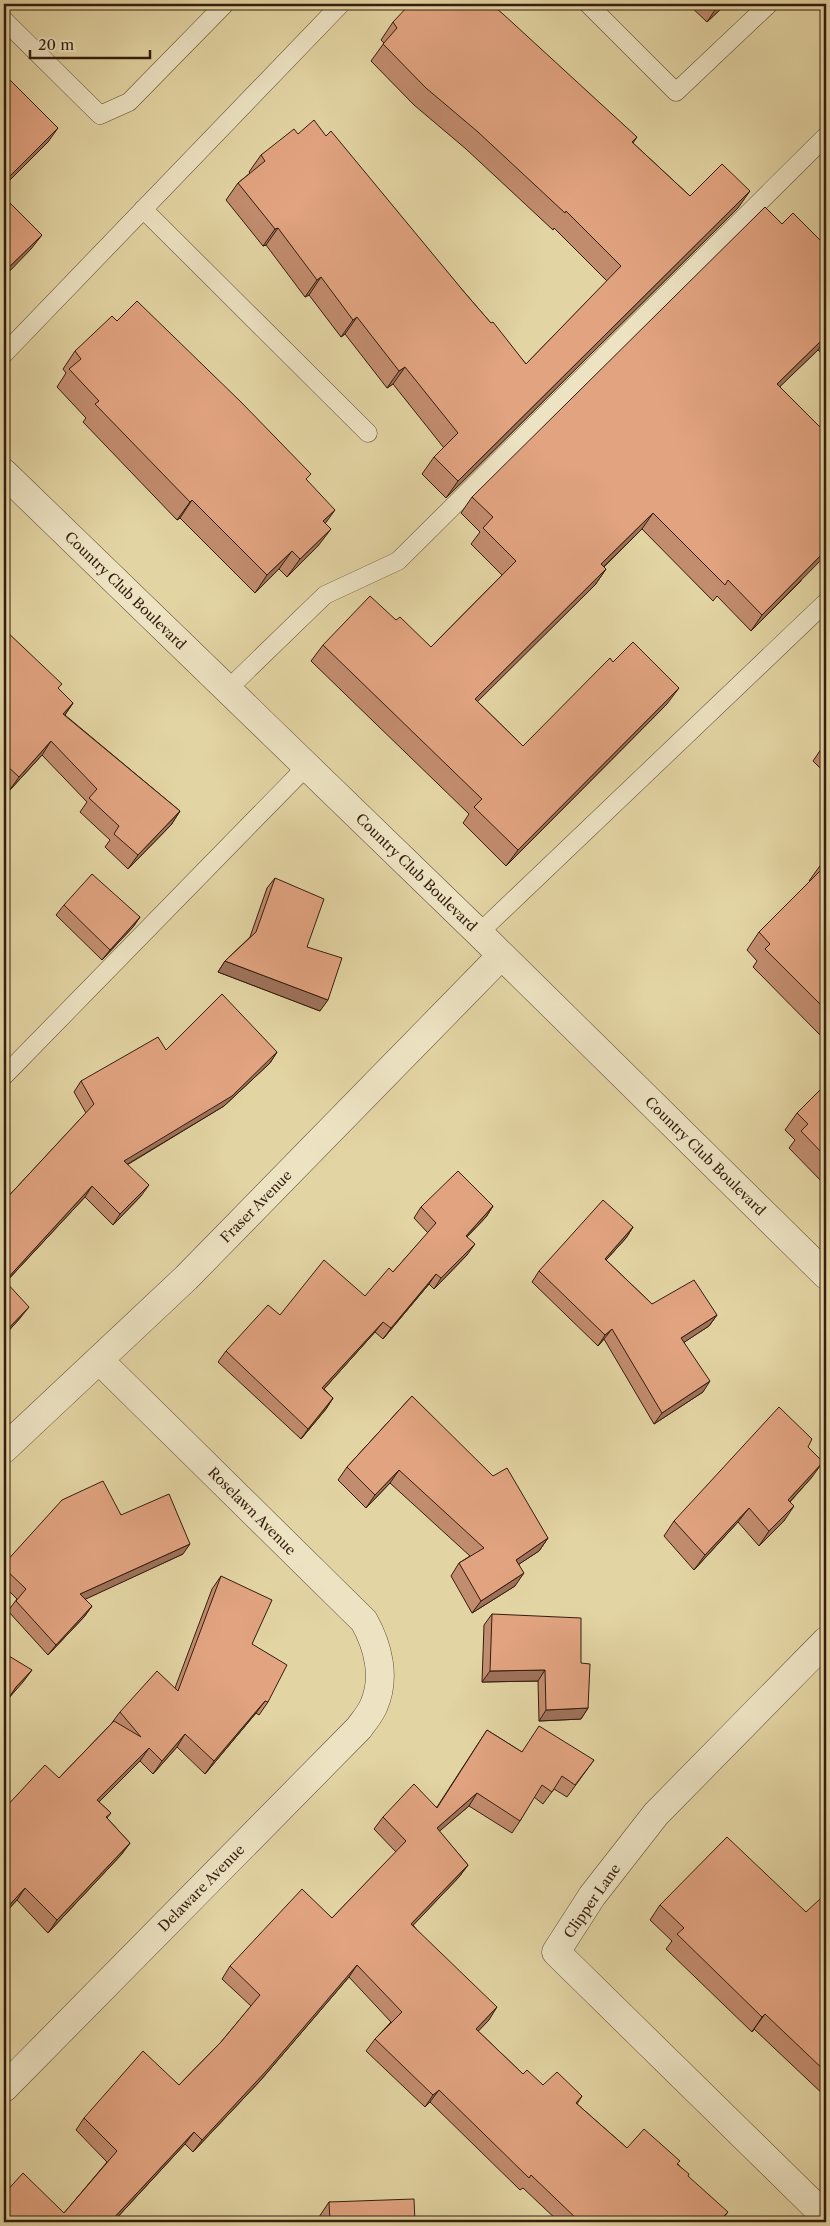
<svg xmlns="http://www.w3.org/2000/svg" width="830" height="2226" font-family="'Libre Caslon Text',serif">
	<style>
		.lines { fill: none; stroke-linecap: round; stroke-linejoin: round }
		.service-casing { stroke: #604b32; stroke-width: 19 }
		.minor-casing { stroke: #604b32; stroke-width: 29 }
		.tertiary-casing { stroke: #604b32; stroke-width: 29 }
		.service { stroke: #ede3c3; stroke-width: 18 }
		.minor { stroke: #ede3c3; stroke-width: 28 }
		.tertiary { stroke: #ede3c3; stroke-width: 28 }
		.wall { fill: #c28c6e; stroke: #341d0d }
		.shaded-wall { fill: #9e725a; stroke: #341d0d }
		.building { fill: #e1a380; stroke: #341d0d }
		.labels { text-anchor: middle; stroke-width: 5; stroke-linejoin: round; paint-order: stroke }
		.street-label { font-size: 14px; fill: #341d0d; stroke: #ede3c3 }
	</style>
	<rect width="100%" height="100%" fill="#e3d4a3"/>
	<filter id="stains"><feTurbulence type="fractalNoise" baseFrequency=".004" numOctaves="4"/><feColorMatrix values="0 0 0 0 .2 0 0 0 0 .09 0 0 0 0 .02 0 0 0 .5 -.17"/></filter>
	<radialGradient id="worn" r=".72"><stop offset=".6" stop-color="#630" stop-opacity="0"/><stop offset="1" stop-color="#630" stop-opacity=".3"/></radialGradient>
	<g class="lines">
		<g class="service-casing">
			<path id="service" d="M588 4 676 92 769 4
				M4 20 100 115 129 102 225 4
				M143 209 368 433
				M4 354 341 4
				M228 689 325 595 398 561 826 136
				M479 933 826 602
				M4 1076 307 766"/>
		</g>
		<g class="minor-casing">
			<g id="minor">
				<path id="s1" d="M4 1449 186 1278 501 956"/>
				<path d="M826 1641 656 1814 592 1896 556 1952 826 2217"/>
				<path id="s2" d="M4 2088 359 1728C364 1721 371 1713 374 1705 386 1677 378 1646 364 1621L99 1360"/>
			</g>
		</g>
		<g class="tertiary-casing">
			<g id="tertiary">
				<path id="s3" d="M4 473 479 933 826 1275"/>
			</g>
		</g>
		<use href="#service" class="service"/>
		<use href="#minor" class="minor"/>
		<use href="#tertiary" class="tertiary"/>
	</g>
	<path class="wall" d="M688 4H732L729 7 726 4 707 22Z
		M393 22 637 137 633 143 690 196 738 208 446 498 422 474 434 457 444 448 393 384 387 388 345 334 341 337 309 295 305 297 266 245 263 246 226 200 238 183 250 173 249 172 261 155 298 134 326 136 465 293 526 364 607 281 554 228 553 230 466 149 414 105 371 61 384 43 381 40Z
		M782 224 826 246V350L822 354 818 350 780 386 801 581 751 631 717 596 713 601 642 529 604 567 606 569 595 585 477 701 523 746 613 662 667 704 506 866 463 823 469 814 311 661 323 645 396 620 431 647 502 575 471 544 480 532 461 513 472 497Z
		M117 321 307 480 325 523 318 546 287 577 279 569 255 593 180 518 177 520 83 422 86 418 57 387 66 373 63 369 75 351Z
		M4 629 59 689 73 703 65 715 180 811 171 825 128 869 105 847 110 840 80 812 87 802 42 755 9 791 4 786Z
		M826 742V774L813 761Z
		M826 858V1035L823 1038 753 967 757 961 747 950 759 932 810 881H809L822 863Z
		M275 878 307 947 320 1011 218 972 225 961 250 937 267 888Z
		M64 905 140 917 133 927 102 960 56 915Z
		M166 1050 277 1052 270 1063 224 1106 127 1165 141 1196 113 1225 85 1197 6 1282 21 1317 4 1336V1201L86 1113 74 1092 81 1081Z
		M826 1084V1186L789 1148 795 1140 785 1130 797 1113Z
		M493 1206 486 1217 467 1237V1255L434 1289 429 1284 383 1339 375 1332 324 1389 333 1398 326 1409 301 1439 218 1362 226 1351 280 1315 365 1296 393 1272 428 1233 414 1218 421 1207Z
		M633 1227 626 1238 606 1260 652 1304 717 1315 709 1326 684 1342 703 1392 654 1424 604 1339 598 1346 532 1282 539 1271Z
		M412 1396 548 1538 539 1551 519 1564 515 1586 472 1613 451 1576 459 1563 470 1556 390 1483 366 1508 338 1480 347 1467Z
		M808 1447 812 1477 790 1502 784 1521 759 1546 738 1522 694 1570 664 1536 674 1521Z
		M121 1515 183 1554 85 1599 92 1606 84 1617 48 1655 8 1611 17 1599 4 1586V1564Z
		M221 1576 252 1644 268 1702 259 1715 256 1713 205 1774 177 1747 153 1774 140 1761 99 1802 111 1813 107 1818 130 1843 121 1855 48 1933 17 1900 4 1914V1809L59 1778 111 1724 120 1712 175 1688 212 1589Z
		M492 1614 581 1663 588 1708 581 1719 539 1721 538 1681 482 1682 484 1625Z
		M487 1730 522 1752 594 1760 567 1797 554 1789 543 1804 534 1797 520 1821 512 1833 469 1806 439 1831 468 1865 459 1877 413 1925 489 2020 478 2031 523 2074 543 2085 582 2096 577 2104 627 2148 678 2164 688 2177 720 2222H559L523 2188 520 2190 430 2102 425 2107 366 2051 375 2039 391 2022 349 1977 260 2081 193 2152 185 2144 113 2222H4L64 2213 107 2162 76 2130 84 2118 179 2085 221 2042 251 2006 222 1979 230 1966 332 1918 396 1852 374 1829 383 1817 437 1807Z
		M660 1905 806 1912 826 1905V2097L754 2029 752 2032 666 1949 672 1941 650 1920Z
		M329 2202 415 2222H319V2217Z"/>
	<path class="shaded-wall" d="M719 4H726L707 22Z
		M58 128 48 142 4 186V182Z
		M750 191 738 208 446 498 458 481Z
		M278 228 266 245 263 246 275 229Z
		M42 235 31 249 4 277V272Z
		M321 277 309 295 305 297 317 280Z
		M357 317 345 334 341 337 353 320Z
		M826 336V337L818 350 766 400 777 384Z
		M405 367 393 384 387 388 399 371Z
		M192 500 180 518 177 520 190 502Z
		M335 510 322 528 323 521Z
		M653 513 642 529 590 580 601 564Z
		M331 529 318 546 287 577 300 559Z
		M826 550V555L751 631 762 615Z
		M292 551 279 569 255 593 267 575Z
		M606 569 595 585 464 715 475 699Z
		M679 688 667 704 506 866 518 850Z
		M73 703 64 716 63 714Z
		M51 741 42 755 9 791 19 777Z
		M180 811 171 825 128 869 138 855Z
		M140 917 133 927 102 960 110 950Z
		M225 961 328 1000 320 1011 218 972Z
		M277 1052 270 1063 224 1106 116 1171 124 1161Z
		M149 1185 141 1196 113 1225 120 1214Z
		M92 1186 85 1197 4 1284V1282Z
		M493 1206 486 1217 458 1246 466 1236Z
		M633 1227 626 1238 597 1270 605 1259Z
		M475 1244 467 1255 434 1289 441 1278Z
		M436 1274 429 1284 383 1339 391 1328Z
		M29 1307 21 1317 4 1336V1333Z
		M717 1315 709 1326 674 1349 681 1338Z
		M383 1322 375 1332 315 1399 322 1388Z
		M612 1329 604 1339 598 1346 605 1335Z
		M710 1381 703 1392 654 1424 662 1413Z
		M333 1398 326 1409 301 1439 308 1429Z
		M823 1462 812 1477 778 1515 788 1500Z
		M399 1470 390 1483 366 1508 375 1495Z
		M794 1506 784 1521 759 1546 769 1531Z
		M749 1508 738 1522 694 1570 705 1555Z
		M548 1538 539 1551 507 1572 516 1560Z
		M190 1544 183 1554 73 1605 80 1594Z
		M524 1573 515 1586 472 1613 481 1601Z
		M92 1606 84 1617 48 1655 56 1645Z
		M32 1670 23 1682 8 1699 16 1687Z
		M545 1670 538 1681 482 1682 490 1671Z
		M265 1701 256 1713 205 1774 214 1761Z
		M588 1708 581 1719 539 1721 546 1710Z
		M185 1734 177 1747 153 1774 162 1761Z
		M149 1748 140 1761 88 1813 97 1800Z
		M477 1793 469 1806 428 1841 437 1828Z
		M130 1843 121 1855 48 1933 57 1920Z
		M468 1865 459 1877 403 1936 411 1924Z
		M25 1888 17 1900 4 1914V1911Z
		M357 1965 349 1977 260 2081 193 2152 202 2140Z
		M497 2007 489 2020 468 2042 476 2029Z
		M765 2014 754 2029 752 2032 762 2017Z
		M439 2090 430 2102 425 2107 433 2095Z
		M194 2132 185 2144 113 2222H110Z
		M728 2212 720 2222H718Z"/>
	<path class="building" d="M410 4H491L503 14 637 137 632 142 690 196 722 164 750 191 458 481 434 457 458 433 405 367 399 371 357 317 353 320 321 277 317 280 278 228 275 229 238 183 265 161 261 155 294 129 298 134 314 120 326 136 331 131 465 293 491 323 493 322 526 364 621 266 566 211 565 213 478 132 426 88 383 44 397 28 393 22Z
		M5 75 58 128 4 182V76Z
		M4 197 42 235 4 272Z
		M765 207 782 224 793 213 826 246V336L777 384 826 433V550L762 615 728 580 725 585 653 513 601 564 606 569 475 699 523 746 610 658 613 662 633 642 679 688 518 850 474 807 482 799 323 645 370 596 396 620 400 617 431 647 516 561 483 528 493 517 472 497Z
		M137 301 241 402 311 474 306 479 335 510 323 521 331 529 300 559 292 551 267 575 192 500 190 502 95 404 99 401 69 369 81 359 75 351 112 316 117 321Z
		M4 619 7 623 4 627Z
		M4 629 62 684 58 688 73 703 63 714 180 811 138 855 114 834 119 826 89 798 97 789 51 741 19 777 4 763Z
		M826 858V1010L765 949 770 944 759 932 825 866 822 863Z
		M92 874 140 917 110 950 64 905Z
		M275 878 324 899 307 947 342 958 328 1000 225 961 256 932Z
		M222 994 277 1052 232 1096 124 1161 149 1185 120 1214 92 1186 5 1281 29 1307 4 1333V1201L94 1104 81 1081 158 1037 166 1050Z
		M826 1084V1157L801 1131 808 1124 797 1113Z
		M458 1171 493 1206 466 1236 475 1244 441 1278 436 1274 391 1328 383 1322 322 1388 333 1398 308 1429 226 1351 268 1305 280 1315 324 1260 365 1296 389 1268 393 1272 436 1223 421 1207Z
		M603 1200 633 1227 605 1259 652 1304 694 1280 717 1315 681 1338 710 1381 662 1413 612 1329 605 1335 539 1271Z
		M412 1396 493 1476 507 1468 548 1538 516 1560 524 1573 481 1601 459 1563 484 1548 399 1470 375 1495 347 1467Z
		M779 1407 812 1439 808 1447 823 1462 788 1500 794 1506 769 1531 749 1508 705 1555 674 1521Z
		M103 1481 121 1515 169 1494 190 1544 80 1594 92 1606 56 1645 16 1601 26 1589 4 1568V1564L62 1500Z
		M221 1576 272 1600 252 1644 287 1665 268 1702 265 1701 214 1761 185 1734 162 1761 149 1748 97 1800 111 1813 106 1817 130 1843 57 1920 25 1888 4 1911V1809L45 1765 59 1778 114 1721 141 1737 120 1712 157 1671 178 1691Z
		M492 1614 581 1618V1663L590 1664 588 1708 546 1710 545 1670 490 1671Z
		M4 1653 32 1670 16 1687 4 1705Z
		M539 1726 594 1760 575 1785 562 1776 552 1792 542 1785 520 1821 477 1793 437 1828 468 1865 411 1924 497 2007 476 2029 523 2074 527 2070 543 2085 557 2072 582 2096 576 2103 627 2148 644 2129 680 2161 677 2164 689 2174 688 2176 728 2212 718 2222H580L531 2175 529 2178 439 2090 433 2095 375 2039 402 2012 357 1965 268 2069 202 2140 194 2132 110 2222H4V2194L23 2173 64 2213 117 2151 84 2118 143 2051 179 2085 221 2042 260 1995 230 1966 302 1889 332 1918 406 1841 383 1817 414 1784 437 1808 487 1730 522 1752Z
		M727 1837 806 1912 820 1899 826 1905V2072L765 2014 762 2017 677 1934 684 1928 660 1905Z
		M414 2199 415 2222H330L329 2202Z"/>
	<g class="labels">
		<g class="street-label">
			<text dy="5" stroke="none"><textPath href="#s3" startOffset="169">Country Club Boulevard</textPath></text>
			<text dy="5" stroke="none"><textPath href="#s3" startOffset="574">Country Club Boulevard</textPath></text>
			<text dy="5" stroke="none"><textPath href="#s3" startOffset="979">Country Club Boulevard</textPath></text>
			<text dy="5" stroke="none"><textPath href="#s1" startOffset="350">Fraser Avenue</textPath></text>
			<text transform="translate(252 1511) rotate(45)" y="5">Roselawn Avenue</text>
			<text dy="5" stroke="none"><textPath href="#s2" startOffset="281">Delaware Avenue</textPath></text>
			<text transform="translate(592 1901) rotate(-55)" y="5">Clipper Lane</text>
		</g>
	</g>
	<rect width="830" height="2226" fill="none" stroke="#e3d4a3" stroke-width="20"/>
	<rect x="5" y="5" width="820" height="2216" fill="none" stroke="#341d0d" stroke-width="2.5"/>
	<rect x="10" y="10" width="810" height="2206" fill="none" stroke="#341d0d"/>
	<path d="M30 50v8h120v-8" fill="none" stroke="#341d0d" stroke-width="2.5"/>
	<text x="38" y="50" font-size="15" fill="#341d0d" stroke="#ede3c3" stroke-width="4" paint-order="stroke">20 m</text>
	<rect width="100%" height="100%" filter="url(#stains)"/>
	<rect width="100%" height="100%" fill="url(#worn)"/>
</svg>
